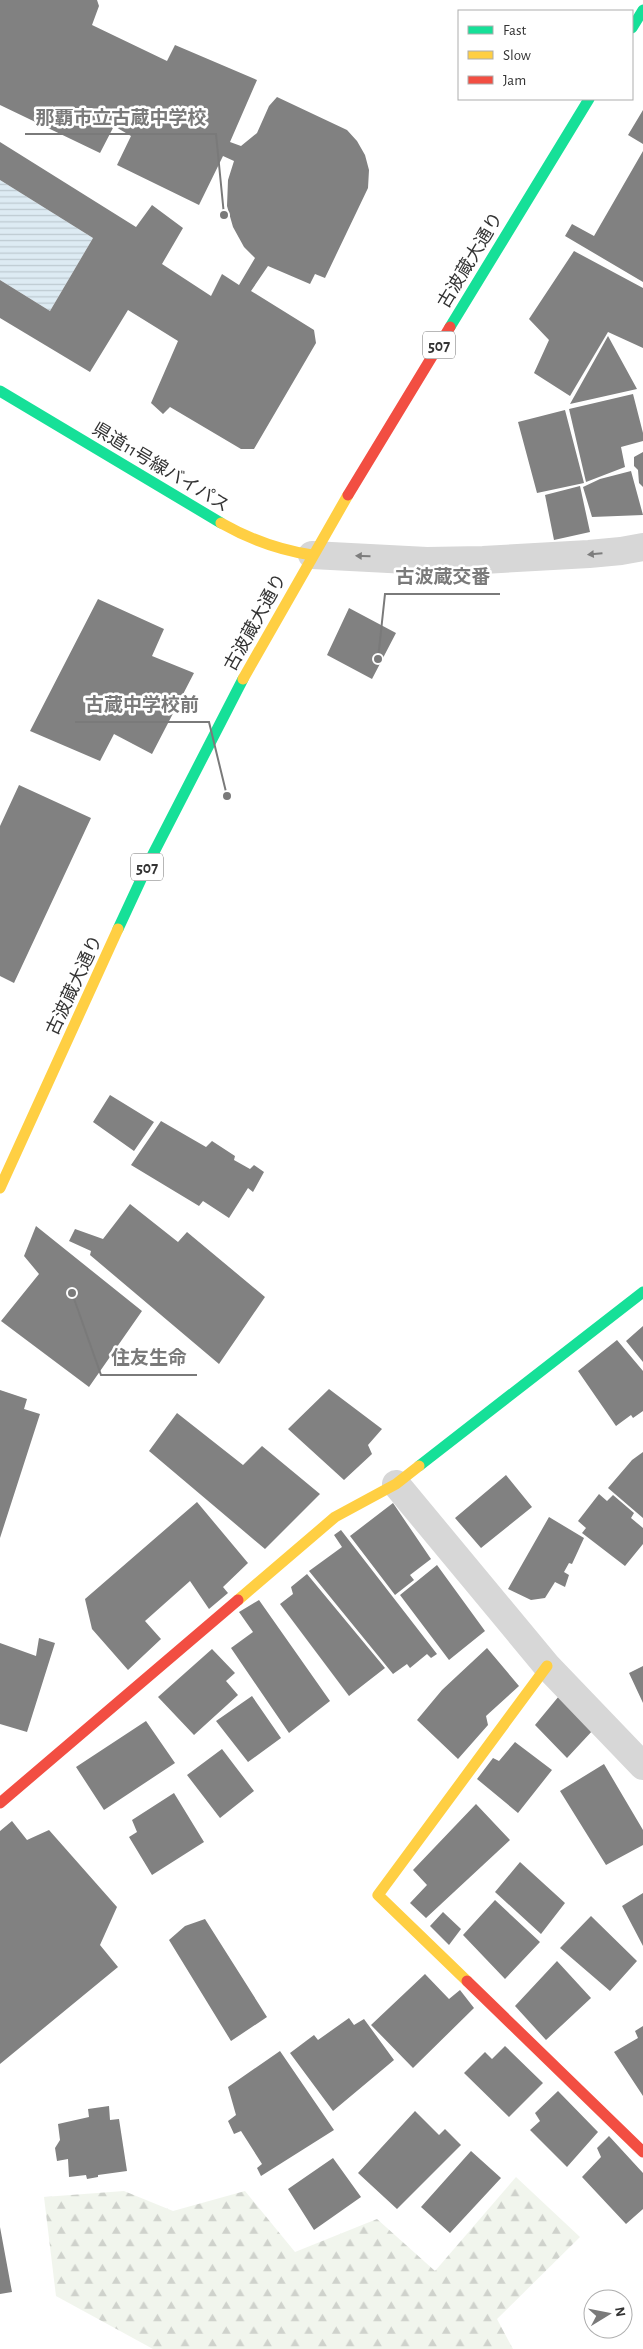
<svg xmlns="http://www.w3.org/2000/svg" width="643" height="2349" font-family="'Alegreya Sans','Noto Sans JP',sans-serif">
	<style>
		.forest { fill: url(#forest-firs) }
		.water { fill: url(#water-rules) }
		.building { fill: #818181 }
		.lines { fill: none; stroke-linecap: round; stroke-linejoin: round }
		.street { stroke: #d7d7d7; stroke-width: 28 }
		.fast { stroke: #16e098; stroke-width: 11 }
		.slow { stroke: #ffcf43; stroke-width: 11 }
		.jam { stroke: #f24e42; stroke-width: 11 }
		.oneway { fill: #7d7d7d }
		.labels { text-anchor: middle; stroke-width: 5; stroke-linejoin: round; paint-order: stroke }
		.shield { fill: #fff; stroke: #707070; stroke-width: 1 }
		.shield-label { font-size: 16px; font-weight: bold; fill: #333 }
		.street-label { font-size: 18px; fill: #333; stroke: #fff }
		.leader { fill: none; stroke: #7a7a7a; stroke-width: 2 }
		.callout-dot { fill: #7a7a7a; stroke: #fff; stroke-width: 2 }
		.callout-label { font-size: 19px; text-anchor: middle; font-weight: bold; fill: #7a7a7a; stroke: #fff; stroke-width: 5; stroke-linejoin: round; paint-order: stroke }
	</style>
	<defs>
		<pattern id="forest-firs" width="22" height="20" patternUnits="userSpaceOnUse" patternTransform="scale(1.25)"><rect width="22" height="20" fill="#f1f5ed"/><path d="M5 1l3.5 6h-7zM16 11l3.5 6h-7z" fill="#cfd2cc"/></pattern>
		<pattern id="water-rules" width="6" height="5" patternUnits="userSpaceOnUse" patternTransform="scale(1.25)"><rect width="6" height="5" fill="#ddebf3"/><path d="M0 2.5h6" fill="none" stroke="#becad1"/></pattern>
	</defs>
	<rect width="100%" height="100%" fill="#fff"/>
	<path class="forest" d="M516 2177 580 2237 497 2319 513 2349H153L56 2296 44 2197 124 2191 173 2211 245 2191 295 2252 377 2219 435 2271Z"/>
	<path class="water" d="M0 180 93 238 50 311 0 280Z"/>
	<path class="building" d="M0 0H97L99 6 92 25 167 61 175 45 257 80 230 142 241 146 257 133 269 106 277 97 347 130 357 141 365 155 369 170 368 188 325 278 315 274 310 284 268 266 251 291 314 330 316 343 254 449H241L170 407 163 414 151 403 178 341 128 310 90 372 0 318V280L50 311 93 238 0 180V142L136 227 152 205 183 228 162 264 211 296 222 274 239 285 255 258 244 247 233 227 227 206 228 180 234 161 223 156 199 205 117 165 131 136 114 126 100 153 0 105Z
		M643 110V144L628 135Z
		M643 151V282L565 236 572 224 594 236Z
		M574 251 643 288V348L608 332 570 396 534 373 549 340 529 319Z
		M608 336 637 389 570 404Z
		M633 394 643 433V441L621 447 625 467 586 482 569 409Z
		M565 410 584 483 537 493 518 422Z
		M643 452V487L639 483 638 470 634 466V457Z
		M631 471 643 515 592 517 583 487 600 479Z
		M580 486 590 532 554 540 545 495Z
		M98 599 164 629 152 656 194 673 152 754 114 734 100 761 30 731Z
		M349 608 396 633 372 679 327 655Z
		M19 785 91 818 14 983 0 976V826Z
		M110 1095 154 1122 134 1151 93 1122Z
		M161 1121 206 1147 212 1141 235 1156 234 1160 250 1169 254 1165 264 1172 253 1192 248 1188 229 1218 203 1201 199 1206 131 1165Z
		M130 1204 178 1242 187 1232 265 1297 219 1364 90 1255 91 1251 69 1241 75 1229 103 1239Z
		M36 1226 142 1311 89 1387 1 1321 39 1274 24 1256Z
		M643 1326V1362L626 1341Z
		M617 1340 643 1371V1411L633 1418 631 1415 616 1426 578 1371Z
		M329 1389 382 1429 368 1445 372 1454 344 1480 288 1429Z
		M0 1390 27 1399 24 1409 40 1414 0 1538Z
		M177 1413 243 1465 262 1446 320 1494 265 1549 149 1451Z
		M643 1452V1518L608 1488 632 1460Z
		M506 1475 532 1507 481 1548 455 1518Z
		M599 1494 607 1501 613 1495 634 1513 631 1518 643 1528V1544L625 1566 582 1533 586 1528 578 1521Z
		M197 1502 248 1563 223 1587 228 1593 209 1609 190 1581 145 1621 161 1639 128 1670 92 1629 85 1599Z
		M393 1503 431 1559 410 1575 414 1580 395 1595 350 1536Z
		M549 1517 584 1538 572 1564 569 1563 564 1572 569 1575 565 1587 555 1582 545 1598 531 1600 508 1589Z
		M341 1530 437 1654 431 1658 427 1654 410 1668 407 1664 393 1674 309 1571 342 1547 334 1535Z
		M437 1565 485 1631 449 1660 400 1595Z
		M307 1574 385 1668 349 1696 280 1604 293 1594 291 1587Z
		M259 1600 330 1701 289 1733 231 1648 253 1632 239 1612Z
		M39 1638 55 1643 27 1732 0 1724V1643L36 1656Z
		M487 1648 519 1686 486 1716 488 1725 458 1759 417 1720 442 1690Z
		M212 1649 235 1673 226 1681 238 1695 194 1735 158 1697Z
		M643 1666V1703L629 1673Z
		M252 1696 281 1738 248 1762 216 1721Z
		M559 1696 594 1729 567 1758 535 1725Z
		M146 1721 175 1763 104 1810 76 1767Z
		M515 1742 552 1770 518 1813 477 1779 493 1758 499 1761Z
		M222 1749 254 1791 220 1818 187 1775Z
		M604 1764 643 1830V1845L606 1865 560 1791Z
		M174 1793 204 1842 152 1875 129 1837 137 1832 132 1820Z
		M476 1804 510 1840 426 1918 410 1903 427 1885 413 1870Z
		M12 1821 27 1840 49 1830 117 1907 100 1945 118 1967 0 2064V1831Z
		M520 1862 565 1903 541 1934 495 1892Z
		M643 1893V1946L622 1906Z
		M495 1900 540 1942 505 1979 463 1935Z
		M443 1912 461 1929 449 1945 430 1926Z
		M591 1916 637 1961 610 1991 560 1948Z
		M205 1919 267 2017 231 2041 169 1940 185 1926Z
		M557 1961 591 1998 546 2040 515 2006Z
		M425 1974 449 1999 460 1990 474 2008 413 2068 371 2025Z
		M349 2018 354 2025 364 2019 394 2060 333 2111 290 2053 314 2035 318 2040Z
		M643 2026V2096L614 2052 638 2038 635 2031Z
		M505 2046 543 2083 509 2117 464 2073 485 2052 492 2059Z
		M280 2051 334 2130 261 2176 257 2168 262 2164 241 2131 234 2134 228 2121 236 2115 228 2087Z
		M558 2091 598 2132 567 2167 530 2130 540 2121 535 2113Z
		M109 2106 110 2120 119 2119 127 2171 98 2175V2177L87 2179 86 2175 69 2177 68 2159 57 2161 55 2148 60 2140 58 2124 89 2117 88 2109Z
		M415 2111 439 2135 445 2129 461 2145 397 2209 358 2173Z
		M609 2136 643 2173V2209L626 2224 582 2177 601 2157 597 2148Z
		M471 2151 501 2178 450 2233 421 2207Z
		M333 2158 361 2197 314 2230 288 2189Z
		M0 2227 12 2292 0 2294Z"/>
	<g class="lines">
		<path class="street" d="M312 555 427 561 483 560 589 554 621 551 643 547
			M396 1484 547 1666 643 1766"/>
		<path class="fast" d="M632 28 643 10
			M450 327 589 99
			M0 391 221 523
			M118 929 151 858 243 679
			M419 1466 643 1292"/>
		<path class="slow" d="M221 523C251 540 278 550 312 555
			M243 679 348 495
			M0 1188 118 929
			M238 1600 335 1517 396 1484 419 1466
			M467 1981 378 1895 547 1666"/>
		<path class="jam" d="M348 495 450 327
			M0 1803 238 1600
			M467 1981 643 2152"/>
	</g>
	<defs><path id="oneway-solid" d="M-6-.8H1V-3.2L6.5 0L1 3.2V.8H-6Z" transform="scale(1.25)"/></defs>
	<g class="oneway">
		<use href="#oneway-solid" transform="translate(595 554) rotate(175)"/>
		<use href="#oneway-solid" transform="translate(363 556) rotate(-178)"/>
	</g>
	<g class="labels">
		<g class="shield">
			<rect x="423" y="331.5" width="32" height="27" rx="4"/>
			<rect x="131" y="853.5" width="32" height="27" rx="4"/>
		</g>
		<g class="shield-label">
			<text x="439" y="351">507</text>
			<text x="147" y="873">507</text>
		</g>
		<g class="street-label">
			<text transform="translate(470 260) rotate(-59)" y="6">古波蔵大通り</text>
			<text transform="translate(161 467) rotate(31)" y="6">県道11号線バイパス</text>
			<text transform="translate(255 622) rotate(-61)" y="6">古波蔵大通り</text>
			<text transform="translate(74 985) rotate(-65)" y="6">古波蔵大通り</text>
		</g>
	</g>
	<path class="leader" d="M224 215L216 134H25M378 659L385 594H500M227 796L209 722H75M72 1293L101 1375H197"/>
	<g class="callout-dot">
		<circle cx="224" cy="215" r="5"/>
		<circle cx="378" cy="659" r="5"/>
		<circle cx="227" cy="796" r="5"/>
		<circle cx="72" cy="1293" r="5"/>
	</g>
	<g class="callout-label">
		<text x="121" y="124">那覇市立古蔵中学校</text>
		<text x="443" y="583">古波蔵交番</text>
		<text x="142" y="711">古蔵中学校前</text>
		<text x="149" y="1364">住友生命</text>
	</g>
	<rect x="458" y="10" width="175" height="90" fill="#ffffff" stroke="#adadad"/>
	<rect x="468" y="26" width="25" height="8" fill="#16e098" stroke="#adadad"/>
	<text x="503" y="35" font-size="15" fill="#333333">Fast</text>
	<rect x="468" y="51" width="25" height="8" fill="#ffcf43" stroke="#adadad"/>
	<text x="503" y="60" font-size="15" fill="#333333">Slow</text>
	<rect x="468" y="76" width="25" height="8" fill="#f24e42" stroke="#adadad"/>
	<text x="503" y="85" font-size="15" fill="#333333">Jam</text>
	<g transform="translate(608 2314) rotate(80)"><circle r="24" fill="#ffffff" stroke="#adadad"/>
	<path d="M0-4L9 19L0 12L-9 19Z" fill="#7a7a7a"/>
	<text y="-8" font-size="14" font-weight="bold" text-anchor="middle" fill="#333333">N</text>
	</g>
</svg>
